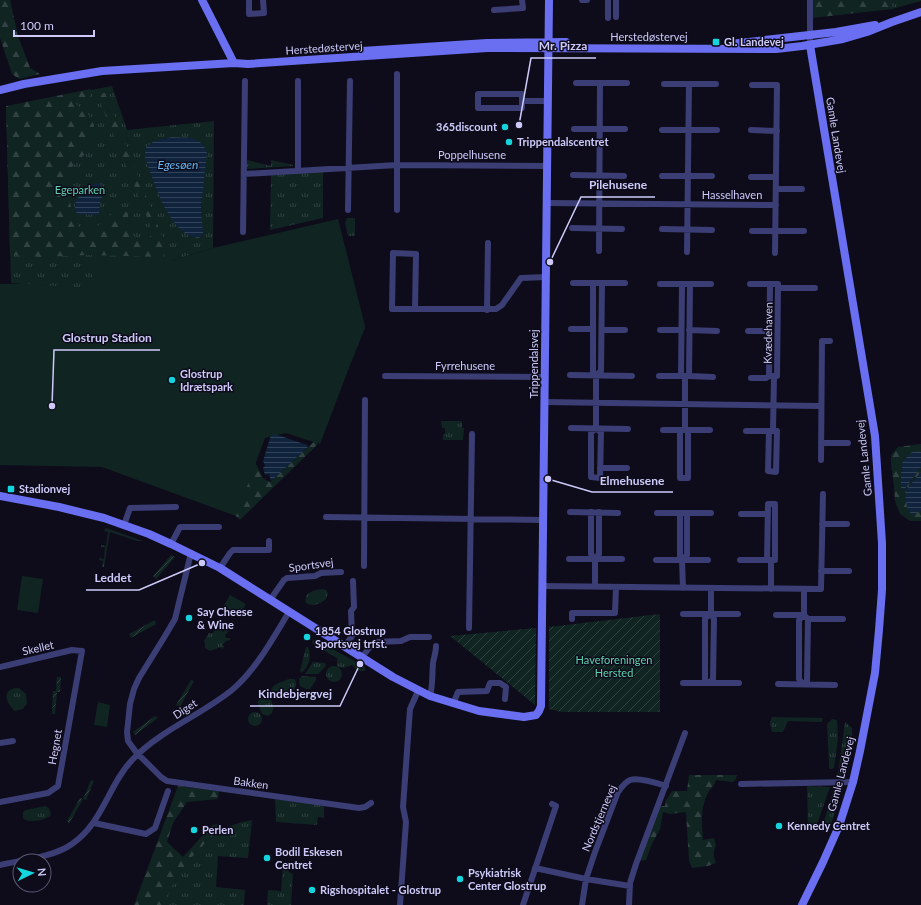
<svg xmlns="http://www.w3.org/2000/svg" width="921" height="905" font-family="Lato,sans-serif">
	<style>
		.grass { fill: url(#grass-tufts); fill-rule: evenodd }
		.forest { fill: url(#forest-firs) }
		.garden { fill: url(#garden-furrows) }
		.pitch { fill: #102422 }
		.water { fill: url(#water-rules) }
		.lines { fill: none; stroke-linecap: round; stroke-linejoin: round }
		.street { stroke: #3b3d75; stroke-width: 6 }
		.secondary { stroke: #6a6ff2; stroke-width: 8 }
		.poi-dot { fill: #14d5dd; stroke: #0e0c1a; stroke-width: 1.5 }
		.labels { text-anchor: middle; stroke-width: 3; stroke-linejoin: round; paint-order: stroke }
		.street-label { font-size: 11px; fill: #cdcafa; stroke: #0e0c1a }
		.poi-label { font-size: 11px; font-weight: bold; fill: #cdcafa; stroke: #0e0c1a; text-anchor: start }
		.park-label { font-size: 11px; fill: #5ed2ae; stroke: #0e0c1a }
		.water-label { font-size: 12px; font-style: italic; fill: #62b7f1; stroke: #0e0c1a }
		.leader { fill: none; stroke: #cdcafa; stroke-width: 1.5 }
		.callout-dot { fill: #cdcafa; stroke: #0e0c1a; stroke-width: 1.5 }
		.callout-label { font-size: 12px; text-anchor: middle; font-weight: bold; fill: #cdcafa; stroke: #0e0c1a; stroke-width: 3; stroke-linejoin: round; paint-order: stroke }
	</style>
	<defs>
		<pattern id="grass-tufts" width="24" height="20" patternUnits="userSpaceOnUse"><rect width="24" height="20" fill="#102422"/><path d="M3 7l-1-3M5 7V3M7 7l1-3M15 17l-1-3M17 17v-4M19 17l1-3" fill="none" stroke="#324243"/></pattern>
		<pattern id="forest-firs" width="22" height="20" patternUnits="userSpaceOnUse"><rect width="22" height="20" fill="#102422"/><path d="M5 1l3.5 6h-7zM16 11l3.5 6h-7z" fill="#324243"/></pattern>
		<pattern id="garden-furrows" width="10" height="10" patternUnits="userSpaceOnUse"><rect width="10" height="10" fill="#102422"/><path d="M-1 1l2-2M0 10L10 0M9 11l2-2" fill="none" stroke="#324243"/></pattern>
		<pattern id="water-rules" width="6" height="5" patternUnits="userSpaceOnUse"><rect width="6" height="5" fill="#0f233c"/><path d="M0 2.5h6" fill="none" stroke="#314259"/></pattern>
	</defs>
	<rect width="100%" height="100%" fill="#0e0c1a"/>
	<path class="grass" d="M818 0H921V1L892 9 818 13Z
		M112 86 127 130 214 121 213 248 170 261H92V290L11 283 6 107ZM172 137H183L205 162 201 208 202 224 162 139Z
		M247 160 271 166V160L293 165V166L247 169Z
		M323 171V218L270 230 271 175Z
		M347 218H355V236H348L345 223Z
		M441 421H462V428H464L463 440H443V434H445V428H442Z
		M106 528 143 541H137L110 532 104 567H102L103 561 99 560V558L104 559 105 547H101V545L106 546 108 532 104 531Z
		M322 589 326 590 328 593 326 599C320 604 313 607 306 603 303 593 313 590 322 589Z
		M216 627H219L223 632 226 628 229 631 225 635 226 638H230V640L226 641 222 645 224 647 222 649 221 647 210 651 205 648V643L204 641 209 633H213Z
		M314 639 365 667V671H358L352 665 343 668 337 666V658L313 644 312 642Z
		M306 647H308C312 655 309 668 301 673L300 671Z
		M313 662 325 663 326 666 318 674H305Z
		M326 674a8 8 0 1 1 16 0a8 8 0 1 1-16 0Z
		M302 676 316 677V680L310 689H306L300 686 299 679Z
		M289 679H295L296 683 294 691 290 693 288 697 281 698 278 695 271 692C271 684 282 682 289 679Z
		M19 688 26 694 27 703 23 709 15 711C5 702 1 688 19 688Z
		M265 695C272 699 275 706 272 713L268 716 262 714 258 704 259 697Z
		M248 719a7 7 0 1 1 14 0a7 7 0 1 1-14 0Z
		M772 717 822 718 823 720 821 722 788 721 783 732H772L770 722Z
		M832 719 837 720 838 739 834 768 831 769H829V764L827 724Z
		M845 722 852 728V736L844 778 841 779 839 777 838 774Z
		M807 786 830 787 816 827H808Z
		M835 786H843L829 831 822 832V827Z
		M275 799 324 805V818L318 817 317 825 276 822Z
		M45 806 49 808 51 815C46 820 28 824 23 818V812L26 810Z
		M252 820 248 858 218 856 216 887 245 890 244 905H134L188 860 218 830 242 822Z
		M283 865H286L289 872 293 874 291 905H267L268 890 281 891Z"/>
	<path class="forest" d="M0 0H10L18 36 29 65 30 68 40 74 19 79 12 74 0 38Z
		M813 0H892V9L812 18Z
		M91 89 90 97 77 99 76 104 88 114 94 125 91 142 84 155 70 169 67 182 72 214 79 227 89 231 97 227 120 207 128 213C128 228 131 239 146 243L151 235V227L97 94 105 93 166 246 163 257 87 255 43 257 10 255 6 106Z
		M340 228 365 328 317 445 240 520 235 515 255 462 263 478 270 482 316 440Z
		M921 444V452C899 454 901 471 901 489L904 490 921 467V472L905 491 919 512 921 511V521H910L900 514 895 501 894 487 891 464V455L898 447Z
		M689 775H737L736 779 733 782 716 780C715 786 710 788 708 793 700 807 702 825 703 840L714 838 716 845C713 852 713 856 716 863L708 866 692 868 689 861 686 812 670 814 663 812 660 829 651 846 646 860 639 861 660 806H665L666 800 672 791H687Z
		M178 786 219 791 218 799 187 802 173 823 167 842 183 857 212 825 220 824 218 830 188 861 170 889 165 905H134Z"/>
	<path class="garden" d="M171 555 175 557 156 579 153 576Z
		M660 614V712H561L549 709V627Z
		M155 620 156 624 131 638 129 634Z
		M536 628 535 705 450 636Z
		M57 677H61L60 692H57L55 714H52L53 691H56Z
		M191 680 194 681 180 707 176 705Z
		M155 716 158 718 135 735 133 732Z
		M91 780 94 781 86 800 83 799 69 824 67 821 80 798 83 799Z"/>
	<path class="pitch" d="M338 219 365 326 320 444 286 433 265 438 236 516 102 467 0 465V284H29L92 289V261H170L213 248Z
		M22 576 43 579 38 613 17 610Z
		M230 595 246 604 239 616 223 607Z
		M98 702 110 705 107 727 94 725Z"/>
	<path class="water" d="M172 137C188 138 202 136 207 153L201 208 203 234 199 238C168 235 154 181 145 157V149C151 140 162 139 172 137Z
		M97 183 101 185 103 193 100 203 99 214 95 215 77 214C74 209 74 200 80 196 83 195 86 195 89 192 92 188 91 185 97 183Z
		M275 434 307 445 308 447 271 481 269 474 265 475 263 468 265 466 263 461 271 435Z
		M912 452H921V467L904 490 901 489V473L903 461Z
		M921 472V511L913 514 909 512 906 502 905 491Z"/>
	<g class="lines">
		<path class="street" d="M249 0V14L264 13 263 0
			M582 0H587
			M608 0V18
			M616 0V17
			M494 10 523 8 522 0
			M810 45V0
			M397 74V210
			M576 83H627
			M664 84H716
			M752 85H777L775 253
			M522 101V108H478V94H522V101H548
			M574 129H625
			M662 130H717
			M751 130 777 131
			M298 170V81
			M244 174 397 165 547 166
			M573 175 624 176
			M662 176H712
			M751 177H776
			M776 189H802
			M547 203 776 205
			M348 210 350 81
			M572 228 622 229
			M662 229 712 230
			M752 231H804
			M243 232 245 81
			M599 251 600 83
			M687 252 689 84
			M573 283H625
			M593 283V371L596 375
			M660 284H682
			M690 284H711
			M750 284H770
			M778 288H815
			M415 309 416 254 393 253 392 309H496L502 305 521 278 546 277
			M487 310 488 243
			M571 329H593
			M602 330H625
			M660 330H681
			M689 330 717 331
			M748 331H770
			M570 375 632 376
			M385 376 545 377
			M659 376H681
			M689 376 713 377
			M751 378H766L769 376
			M545 402 821 406
			M571 428 628 429
			M596 428 591 433V477L600 478 601 433 596 428V375L601 371 602 283
			M663 430H680
			M685 430H680V478H688V430H685V376H689L690 284H682L681 376H685
			M688 430H710
			M746 431H769
			M773 431H769L768 471 776 472 777 431H773L774 376H777L778 284H770L769 376H774
			M821 443H848
			M821 460 822 341H830
			M600 468H627
			M570 512 618 513
			M591 512V554L595 559
			M657 513H711
			M680 513V556L682 560 683 588
			M741 514H767
			M326 517 543 520
			M822 524H847
			M124 525 130 508 176 507
			M171 544 180 527H219
			M191 553 175 619 165 636 139 678 134 689 130 704 127 732 128 741 136 752 161 777 167 781 359 808 365 807 371 803
			M569 559H622
			M656 560H708
			M682 560 687 555V513
			M740 560H767
			M364 566 365 400
			M220 568 230 553 233 550H269V541
			M821 571H849
			M542 586 821 589 823 494
			M595 586V559L599 554V512
			M771 589V560H767L768 504H775V560H771
			M804 589V615L808 619 807 681 803 684 799 679V620L804 615
			M270 600 284 580 287 578 315 576 321 573 341 572
			M683 614H738
			M711 614 705 618V680L709 683 713 679 714 619 711 614V589
			M776 615H804
			M572 619V613H615L616 587
			M808 619H843
			M469 628 472 434
			M345 646 352 636 351 611 354 607 353 581
			M362 657 373 643 376 642 401 641 410 637H429
			M0 667 72 650 82 651 58 786 48 793 0 802
			M683 683H739
			M778 684 835 685
			M430 696C433 685 432 674 433 663 434 657 436 652 436 646
			M453 704 458 692 487 691 490 683H500L506 687 505 699
			M0 743 13 741
			M741 784 853 782
			M94 823 146 834 155 828 168 791
			M0 865C22 860 54 857 72 844 103 823 108 785 133 759 161 730 201 715 232 690 256 670 273 638 289 612
			M535 868 586 879 630 886
			M400 905 406 822 403 807 410 709 418 691
			M523 905 556 806 552 804
			M582 905 586 879 595 852 618 792C621 788 625 782 630 780 639 777 657 783 666 786
			M629 905 630 883 636 864 685 733"/>
		<path class="secondary" d="M202 0 234 63
			M730 44 836 32 875 25
			M362 51 487 43 566 42
			M0 90 24 84 102 71 234 63 248 64 487 48 776 49 802 46 843 39 867 32 892 22 921 12
			M0 496 59 507 104 518 149 534 171 544 220 568 393 677 430 696 479 711 524 717 536 715 539 711 541 706 549 0
			M802 905 823 862 839 826 853 782 860 751 875 673 879 630 882 590V543L875 436 810 45"/>
	</g>
	<g class="poi-dot">
		<rect x="712" y="38" width="8" height="8" rx="2"/>
		<circle cx="505" cy="127" r="4"/>
		<circle cx="509" cy="142" r="4"/>
		<circle cx="172" cy="380" r="4"/>
		<rect x="7" y="485" width="8" height="8" rx="2"/>
		<circle cx="189" cy="618" r="4"/>
		<circle cx="307" cy="637" r="4"/>
		<circle cx="779" cy="826" r="4"/>
		<circle cx="194" cy="830" r="4"/>
		<circle cx="267" cy="858" r="4"/>
		<circle cx="460" cy="879" r="4"/>
		<circle cx="312" cy="890" r="4"/>
	</g>
	<g class="labels">
		<g class="street-label">
			<text x="649" y="41">Herstedøstervej</text>
			<text transform="translate(324 48) rotate(-4)" y="4">Herstedøstervej</text>
			<text transform="translate(836 135) rotate(81)" y="4">Gamle Landevej</text>
			<text x="472" y="159">Poppelhusene</text>
			<text x="732" y="199">Hasselhaven</text>
			<text transform="translate(768 333) rotate(-89)" y="4">Kvædehaven</text>
			<text transform="translate(534 364) rotate(-90)" y="4">Trippendalsvej</text>
			<text x="465" y="370">Fyrrehusene</text>
			<text transform="translate(864 458) rotate(-96)" y="4">Gamle Landevej</text>
			<text transform="translate(311 565) rotate(-8)" y="4">Sportsvej</text>
			<text transform="translate(38 648) rotate(-13)" y="4">Skellet</text>
			<text transform="translate(185 709) rotate(-33)" y="4">Diget</text>
			<text transform="translate(55 747) rotate(-80)" y="4">Hegnet</text>
			<text transform="translate(841 774) rotate(-75)" y="4">Gamle Landevej</text>
			<text transform="translate(251 783) rotate(8)" y="4">Bakken</text>
			<text transform="translate(599 818) rotate(-67)" y="4">Nordstjernevej</text>
		</g>
		<g class="poi-label">
			<text x="724" y="46">Gl. Landevej</text>
			<text x="497" y="131" text-anchor="end">365discount</text>
			<text x="517" y="146">Trippendalscentret</text>
			<text x="180" y="378">Glostrup<tspan x="180" dy="13">Idrætspark</tspan></text>
			<text x="19" y="493">Stadionvej</text>
			<text x="197" y="616">Say Cheese<tspan x="197" dy="13">&amp; Wine</tspan></text>
			<text x="315" y="635">1854 Glostrup<tspan x="315" dy="13">Sportsvej trfst.</tspan></text>
			<text x="787" y="830">Kennedy Centret</text>
			<text x="202" y="834">Perlen</text>
			<text x="275" y="856">Bodil Eskesen<tspan x="275" dy="13">Centret</tspan></text>
			<text x="468" y="877">Psykiatrisk<tspan x="468" dy="13">Center Glostrup</tspan></text>
			<text x="320" y="894">Rigshospitalet - Glostrup</text>
		</g>
		<g class="park-label">
			<text x="80" y="194">Egeparken</text>
			<text x="614" y="664">Haveforeningen<tspan x="614" dy="13">Hersted</tspan></text>
		</g>
		<g class="water-label">
			<text x="178" y="169">Egesøen</text>
		</g>
	</g>
	<path class="leader" d="M519 125L531 58H596M550 262L581 197H655M52 406L54 350H160M548 479L592 492H673M202 563L139 590H86M360 664L340 706H250"/>
	<g class="callout-dot">
		<circle cx="519" cy="125" r="4"/>
		<circle cx="550" cy="262" r="4"/>
		<circle cx="52" cy="406" r="4"/>
		<circle cx="548" cy="479" r="4"/>
		<circle cx="202" cy="563" r="4"/>
		<circle cx="360" cy="664" r="4"/>
	</g>
	<g class="callout-label">
		<text x="563" y="50">Mr. Pizza</text>
		<text x="618" y="189">Pilehusene</text>
		<text x="107" y="342">Glostrup Stadion</text>
		<text x="632" y="485">Elmehusene</text>
		<text x="113" y="582">Leddet</text>
		<text x="295" y="698">Kindebjergvej</text>
	</g>
	<g transform="translate(32 873) rotate(85)"><circle r="19" fill="#0e0c1a" stroke="#5a5874"/>
	<path d="M0-3L7 15L0 10L-7 15Z" fill="#14d5dd"/>
	<text y="-6" font-size="11" font-weight="bold" text-anchor="middle" fill="#cdcafa">N</text>
	</g>
	<path d="M14 30v6h80v-6" fill="none" stroke="#cdcafa" stroke-width="2"/>
	<text x="20" y="30" font-size="12" fill="#cdcafa" stroke="#0e0c1a" stroke-width="3" paint-order="stroke">100 m</text>
</svg>
